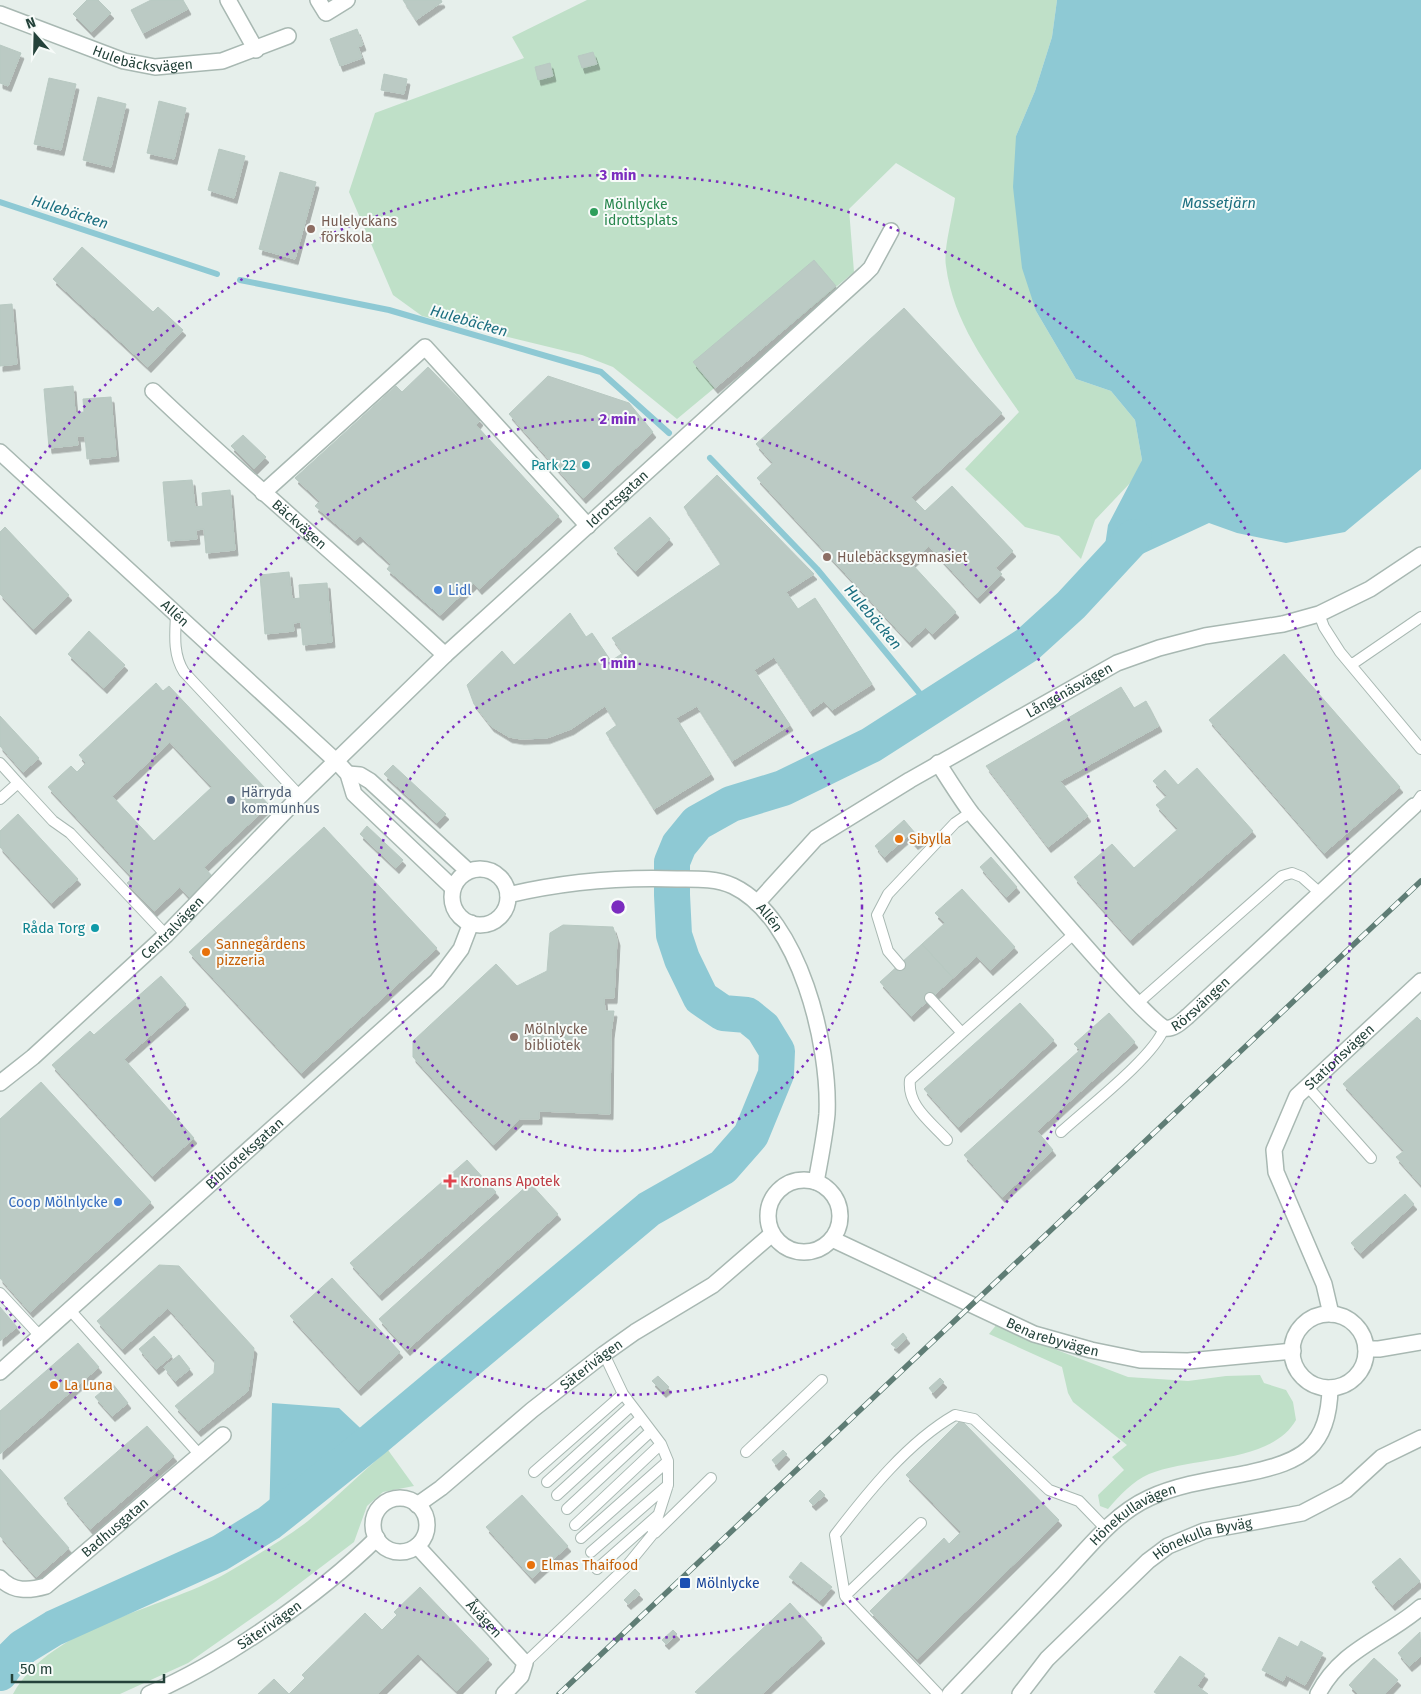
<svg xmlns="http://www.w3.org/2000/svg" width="1421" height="1694" font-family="'Fira Sans',sans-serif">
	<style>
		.green { fill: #bfe0c8 }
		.water { fill: #8ec9d4 }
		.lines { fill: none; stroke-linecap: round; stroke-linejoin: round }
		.stream { stroke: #8ec9d4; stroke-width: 6 }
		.river { stroke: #8ec9d4; stroke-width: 36 }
		.building { fill: #bbcac4; stroke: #b8c9c2; fill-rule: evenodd; filter: url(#shadow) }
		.service-casing { stroke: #a8b8b2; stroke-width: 12 }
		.minor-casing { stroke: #a8b8b2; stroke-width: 18 }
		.tertiary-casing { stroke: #a8b8b2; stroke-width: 18 }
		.service { stroke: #fff; stroke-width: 10 }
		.minor { stroke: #fff; stroke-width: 15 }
		.tertiary { stroke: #fff; stroke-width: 15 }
		.rail-casing { stroke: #5f7d75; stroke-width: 5.5 }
		.rail { stroke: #f7fbf9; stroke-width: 4; stroke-dasharray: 11; stroke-linecap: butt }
		.ring { fill: none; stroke: #7b2cbf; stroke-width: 2.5; stroke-dasharray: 2.5 5 }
		.leisure-dot { fill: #2e9e5b; stroke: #f7fbf9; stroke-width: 2 }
		.education-dot { fill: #8d6e63; stroke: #f7fbf9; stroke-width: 2 }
		.culture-dot { fill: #0f9aa8; stroke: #f7fbf9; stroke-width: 2 }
		.shop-dot { fill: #3f7fe0; stroke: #f7fbf9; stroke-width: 2 }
		.service-dot { fill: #5c6f8a; stroke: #f7fbf9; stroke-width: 2 }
		.food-dot { fill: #e8710a; stroke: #f7fbf9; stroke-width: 2 }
		.health-dot { fill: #e0444e; stroke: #f7fbf9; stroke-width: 2 }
		.transit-dot { fill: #1a4fb4; stroke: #f7fbf9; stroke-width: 2 }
		.labels { text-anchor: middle; stroke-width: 4; stroke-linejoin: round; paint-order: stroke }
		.street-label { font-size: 14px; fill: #24423a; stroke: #f7fbf9 }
		.leisure-label { font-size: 14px; fill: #27864d; stroke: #f7fbf9; text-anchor: start }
		.education-label { font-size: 14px; fill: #785e54; stroke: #f7fbf9; text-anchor: start }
		.culture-label { font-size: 14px; fill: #0d838f; stroke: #f7fbf9; text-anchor: end }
		.shop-label { font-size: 14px; fill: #366cbe; stroke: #f7fbf9; text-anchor: start }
		.service-label { font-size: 14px; fill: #4e5e75; stroke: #f7fbf9; text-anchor: start }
		.food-label { font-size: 14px; fill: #c56008; stroke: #f7fbf9; text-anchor: start }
		.health-label { font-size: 14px; fill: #be3a42; stroke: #f7fbf9; text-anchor: start }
		.transit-label { font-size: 14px; fill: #164399; stroke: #f7fbf9; text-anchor: start }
		.water-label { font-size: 15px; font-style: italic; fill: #1c6f80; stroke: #f7fbf9 }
		.centre { fill: #7b2cbf; stroke: #f7fbf9; stroke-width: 2.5 }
		.ring-label { font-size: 15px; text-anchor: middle; font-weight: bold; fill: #7b2cbf; stroke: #f7fbf9; stroke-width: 4; stroke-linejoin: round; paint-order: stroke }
	</style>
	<defs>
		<filter id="shadow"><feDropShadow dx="3" dy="5.5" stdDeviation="0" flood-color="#0004"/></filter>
	</defs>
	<rect width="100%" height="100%" fill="#e6efeb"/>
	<path class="green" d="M587 0H1057L1052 37 1035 91 1016 136 1036 311 1076 379 1111 391 1135 420 1142 460 1132 481 1095 520 1081 559 1059 536 1025 527 965 469 1019 412C988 367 953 322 946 266 943 251 953 215 955 198L896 163 849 209 854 272 677 419 613 367 582 355 422 316 393 295 349 192 375 113 524 58 512 37Z
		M997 1324 1049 1347 1128 1377 1188 1381 1226 1376 1260 1375 1264 1383 1286 1390 1293 1402 1296 1420C1271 1464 1192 1456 1149 1474 1133 1481 1119 1496 1108 1509L1100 1506 1098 1495 1124 1470 1112 1457 1127 1445 1073 1402 1068 1393 1062 1367 989 1334Z
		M388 1450 414 1486 383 1492 367 1506 354 1542 275 1602 188 1663 120 1694H13C54 1623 158 1612 225 1574 250 1559 285 1539 308 1521 336 1498 361 1473 388 1450Z"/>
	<path class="water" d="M1057 0H1421V469L1345 532 1286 543 1237 533 1209 523 1101 573 1108 525 1142 460 1135 420 1111 391 1076 379 1036 311 1022 268 1013 187 1016 136 1035 91 1052 37Z
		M272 1403 339 1408 373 1440 269 1523Z"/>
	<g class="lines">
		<path class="stream" d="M0 202 217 274
			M240 280 389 310 601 372 669 433
			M710 458 817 569 931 707"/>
		<path class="river" d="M0 1673 6 1664 23 1647 54 1628 220 1553 269 1523 373 1440 649 1209 723 1167 751 1135 776 1074 777 1051 763 1028 747 1015 723 1013 701 998 682 959 674 935 672 895V862L679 845 697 823 731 804 783 788 871 745 1027 645 1071 605 1134 537"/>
	</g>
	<path class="building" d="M87 0H98L111 13 91 32 73 14Z
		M151 0H183L188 9 143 33 131 10Z
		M403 0H441L442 2 416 20Z
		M357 29 363 45 358 47 362 58 340 66 330 39Z
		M0 45 21 53 8 86 0 83Z
		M593 52 597 64 582 68 578 56Z
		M550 63 553 76 538 80 535 67Z
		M384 74 407 79 404 94 381 90Z
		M49 78 76 84 61 150 34 144Z
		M98 97 126 104 111 167 83 160Z
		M159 101 186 108 174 159 147 153Z
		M219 149 245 156 234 198 208 190Z
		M280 172 316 182 295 259 259 249Z
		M82 247 153 312 158 307 183 330 148 367 53 279Z
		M814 260 836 286 715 388 693 362Z
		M12 304 17 364 0 366V305Z
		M904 308 1002 413 911 497 925 511 952 486 1013 551 995 568 1002 574 977 598 929 546 911 563 956 612 932 634 926 627 909 642 757 478 773 463 756 444Z
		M428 367 480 420 476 425 559 516 479 589 474 583 440 615 387 569 391 564 360 536 355 540 315 506 320 501 295 478 396 386 402 392Z
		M548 376 629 403 653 432 583 498 509 414Z
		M73 386 75 413 84 412 83 399 111 397 116 456 87 459 85 436H77L78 445 49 448 44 389Z
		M243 435 266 457 254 469 231 446Z
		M717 475 814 574 786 592 798 609 815 598 872 684 832 710 824 701 810 711 774 657 754 670 790 725 732 761 697 706 676 718 711 774 654 809 606 733 617 725 605 706 571 729 547 738 521 739 509 737 491 726 474 704 467 685 502 651 514 665 570 613 586 637 592 633 611 661 623 653 612 638 721 564 684 507Z
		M192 480 195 507 203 506 202 493 230 490 235 550 206 553 204 529 196 530 197 539 168 541 163 482Z
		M650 517 670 539 635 571 614 548Z
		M5 527 69 595 33 629 0 594V532Z
		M289 572 292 599 300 598 299 585 327 583 332 642 303 645 301 622 293 623 294 631 265 634 260 575Z
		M89 631 125 665 104 688 68 654Z
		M1284 654 1400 787 1324 853 1209 720Z
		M156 683 163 691 169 686 265 788 259 794 269 805 204 867 213 877 190 898 180 887 154 911 127 883 133 878 48 787 71 766 77 772 86 763 79 755ZM170 742 212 787 154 841 112 796Z
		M1121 687 1134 708 1146 701 1159 726 1060 781 1088 816 1048 847 986 766Z
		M0 716 39 758 23 772 0 746Z
		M393 765 446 814 437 823 384 774Z
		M1197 768 1253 831 1130 940 1074 877 1112 844 1134 868 1178 829 1156 805 1167 796 1153 781 1165 770 1178 785Z
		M18 814 78 879 51 903 0 847V831Z
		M904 820 921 840 915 844 908 836 884 857 875 846Z
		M367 826 403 860 396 868 360 834Z
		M324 827 437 948 301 1073 189 952Z
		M991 857 1017 887 1006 897 980 867Z
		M962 889 1015 947 990 970 977 956 953 978 922 944 945 923 935 913Z
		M563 925 613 927 617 940 614 998H604L605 1011H614L611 1033 610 1114 539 1111V1119H520L493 1145 413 1057V1041L496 964 517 986 547 971 550 933Z
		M922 944 953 978 911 1016 880 982Z
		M161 976 186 1004 124 1059 194 1138 152 1176 52 1065 90 1031 94 1035Z
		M1020 1003 1054 1040 958 1127 924 1089Z
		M1109 1013 1135 1042 1037 1131 1053 1150 1002 1197 964 1155 1080 1050 1074 1044Z
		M1417 1017 1421 1021V1185L1396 1157 1404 1151 1343 1084Z
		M41 1082 151 1202 30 1312 0 1278V1119Z
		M467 1160 496 1192 379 1295 350 1263Z
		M530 1183 558 1214 407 1350 379 1319Z
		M1405 1194 1414 1204 1360 1253 1351 1243Z
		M159 1265 179 1266 254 1348 248 1391 198 1431 175 1406 214 1373 215 1361 168 1308 122 1349 97 1321Z
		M332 1278 400 1352 358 1390 290 1316Z
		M0 1307 17 1327 0 1341Z
		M903 1333 907 1338 896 1348 891 1344Z
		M154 1336 172 1356 156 1369 139 1349Z
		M78 1343 99 1367 0 1454V1411Z
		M179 1355 190 1369 175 1381 164 1367Z
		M658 1376 669 1387 663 1392 652 1381Z
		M940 1378 944 1382 933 1393 929 1388Z
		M112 1383 128 1403 112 1416 95 1397Z
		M961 1420 1059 1520 917 1659 870 1611 944 1538 949 1544 961 1532 906 1475Z
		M147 1426 174 1456 90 1529 64 1498Z
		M783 1450 787 1454 776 1465 772 1460Z
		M0 1469 69 1548 36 1577 0 1536Z
		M820 1490 825 1495 813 1505 809 1501Z
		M522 1495 568 1546 532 1578 486 1527Z
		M1400 1558 1420 1581 1392 1605 1372 1582Z
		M801 1562 832 1587 820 1601 789 1577Z
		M420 1587 489 1659 457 1691 418 1654 378 1694H258L274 1679 289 1694 305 1678 302 1675 365 1613 382 1630 397 1615 394 1612Z
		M635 1589 640 1594 628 1604 624 1600Z
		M790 1603 822 1638 762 1694H698L695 1692Z
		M673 1630 677 1634 666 1644 662 1640Z
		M1420 1632 1421 1656 1409 1666 1398 1653Z
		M1279 1637 1298 1647 1301 1641 1323 1653 1305 1685 1286 1675 1283 1681 1262 1670Z
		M1180 1656 1205 1674 1197 1686 1208 1694H1157L1154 1692Z
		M1374 1658 1398 1680 1385 1694H1358L1349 1685Z"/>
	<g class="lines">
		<g class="service-casing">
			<path id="service" d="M1319 614 1324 627 1340 652 1421 749
				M176 615C175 635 173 655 184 672L300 796
				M1351 665 1421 617
				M0 763 18 783
				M0 799 18 783 53 821 70 833 166 935
				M1414 806 1421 796
				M900 965 888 951 877 915 888 894 955 823 971 812
				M930 998 962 1033 1075 933
				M1138 1003 1282 876 1292 873 1302 877 1320 893
				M1307 1086 1371 1158
				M1061 1132C1086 1109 1155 1056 1164 1028
				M947 1140C931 1122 907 1106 910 1080L962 1033
				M0 1293 40 1336
				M70 1310 199 1454
				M746 1452 822 1380
				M534 1472 623 1394
				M547 1482 631 1406
				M557 1495 641 1418
				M567 1509 651 1431
				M921 1523 845 1596 938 1694
				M575 1525 661 1444
				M655 1533 711 1478
				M581 1538 668 1461
				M591 1552 668 1485
				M597 1569 658 1515
				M845 1596 835 1535C868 1492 908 1442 955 1415L974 1419 1049 1490 1079 1501 1106 1529
				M525 1663 625 1568 652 1535 668 1485V1461L661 1444 623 1394 604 1354"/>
		</g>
		<g class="minor-casing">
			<g id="minor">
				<path d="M228 0 256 50"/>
				<path d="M318 0 326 13 347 0"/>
				<path id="s1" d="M0 14 124 61 155 67 222 61 288 36"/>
				<path id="s2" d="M153 391C248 482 349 565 445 655"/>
				<path d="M263 493 425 347 588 526"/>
				<path id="s3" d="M938 763C949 780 960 798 972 814 993 839 1150 1026 1165 1028 1173 1030 1182 1021 1188 1016L1414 806"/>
				<path id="s4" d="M757 903 816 838 910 780 1117 663 1159 648 1205 636 1283 624 1319 614 1370 589 1421 555"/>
				<path id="s5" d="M0 1083 33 1057 166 935 300 796 445 655 865 274 871 268 891 231"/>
				<path id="s6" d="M1331 1314 1324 1284 1276 1172 1274 1150 1297 1096 1421 981"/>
				<path id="s7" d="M0 1372 437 981 461 949 471 923"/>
				<path id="s8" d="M417 1546 525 1663 521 1676 504 1694"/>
				<path id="s9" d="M0 1578C13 1592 29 1591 46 1586L223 1435"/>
				<path id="s10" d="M1020 1694 1047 1659 1148 1561 1168 1546 1204 1531 1302 1513 1346 1490 1382 1457 1421 1438"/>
				<path d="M1318 1694C1342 1648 1384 1639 1421 1607"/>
			</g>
		</g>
		<g class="tertiary-casing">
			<g id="tertiary">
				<path id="s11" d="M0 452 337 762 348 774 354 794 453 888"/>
				<path d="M348 774 360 775 370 781 468 871"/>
				<circle cx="480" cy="897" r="28"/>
				<path id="s12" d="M508 895C563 882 621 877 677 879 695 879 716 878 733 886 800 918 830 1046 827 1114 825 1135 820 1161 816 1182"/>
				<circle cx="804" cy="1216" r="36"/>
				<path id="s13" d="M832 1239 1034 1334 1091 1350 1140 1360 1188 1361 1293 1351"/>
				<circle cx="1329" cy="1351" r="37"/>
				<path d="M1366 1349H1379L1421 1342"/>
				<circle cx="400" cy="1525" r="27"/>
				<path id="s14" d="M417 1505 441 1488 532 1410 604 1354 635 1332 713 1285 772 1234"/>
				<path id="s15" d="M149 1694C224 1662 318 1596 377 1538"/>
				<path id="s16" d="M950 1694C987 1655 1025 1615 1062 1576 1088 1548 1114 1514 1149 1498 1179 1484 1216 1479 1248 1473 1302 1462 1329 1447 1330 1388"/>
			</g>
		</g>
		<use href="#service" class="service"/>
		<use href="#minor" class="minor"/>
		<use href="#tertiary" class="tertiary"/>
		<g class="rail-casing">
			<path id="rail" d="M559 1694 1421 881"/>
		</g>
		<use href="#rail" class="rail"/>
	</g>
	<g class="ring">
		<circle cx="618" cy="907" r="244"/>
		<circle cx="618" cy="907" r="488"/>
		<path d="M1 514A732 732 0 1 1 1 1300"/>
	</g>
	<circle class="leisure-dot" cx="594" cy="212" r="5"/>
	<g class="education-dot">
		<circle cx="311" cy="229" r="5"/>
		<circle cx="827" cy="557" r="5"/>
		<circle cx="514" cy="1037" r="5"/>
	</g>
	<g class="culture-dot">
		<circle cx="586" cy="465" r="5"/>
		<circle cx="95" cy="928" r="5"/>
	</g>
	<g class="shop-dot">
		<circle cx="438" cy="590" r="5"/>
		<circle cx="118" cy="1202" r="5"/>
	</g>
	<circle class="service-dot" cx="231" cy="800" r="5"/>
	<g class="food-dot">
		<circle cx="899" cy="839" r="5"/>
		<circle cx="206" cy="952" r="5"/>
		<circle cx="54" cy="1385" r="5"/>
		<circle cx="531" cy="1565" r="5"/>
	</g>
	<path class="health-dot" d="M447.5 1173.5h5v5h5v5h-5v5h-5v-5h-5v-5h5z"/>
	<rect class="transit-dot" x="679" y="1577" width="12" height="12" rx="2.5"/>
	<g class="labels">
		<g class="street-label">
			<text dy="5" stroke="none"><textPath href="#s1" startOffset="151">Hulebäcksvägen</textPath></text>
			<text dy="5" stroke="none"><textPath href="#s5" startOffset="850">Idrottsgatan</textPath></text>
			<text dy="5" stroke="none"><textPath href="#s2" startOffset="198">Bäckvägen</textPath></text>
			<text dy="5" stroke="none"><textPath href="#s11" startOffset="238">Allén</textPath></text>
			<text dy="5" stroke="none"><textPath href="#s4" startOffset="381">Långenäsvägen</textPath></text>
			<text dy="5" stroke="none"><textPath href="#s12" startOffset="276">Allén</textPath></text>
			<text dy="5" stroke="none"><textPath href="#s5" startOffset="232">Centralvägen</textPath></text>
			<text dy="5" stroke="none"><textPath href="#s3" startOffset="394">Rörsvängen</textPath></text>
			<text dy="5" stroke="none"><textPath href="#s6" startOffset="291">Stationsvägen</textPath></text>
			<text dy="5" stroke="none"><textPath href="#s7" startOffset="328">Biblioteksgatan</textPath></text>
			<text dy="5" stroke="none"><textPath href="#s13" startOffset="242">Benarebyvägen</textPath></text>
			<text dy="5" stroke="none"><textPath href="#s14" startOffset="224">Säterivägen</textPath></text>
			<text dy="5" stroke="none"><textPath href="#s16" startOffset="258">Hönekullavägen</textPath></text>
			<text dy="5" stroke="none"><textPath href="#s9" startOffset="140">Badhusgatan</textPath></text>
			<text dy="5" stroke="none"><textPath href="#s10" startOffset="245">Hönekulla Byväg</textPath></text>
			<text dy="5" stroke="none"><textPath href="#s8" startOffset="99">Åvägen</textPath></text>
			<text dy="5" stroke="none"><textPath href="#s15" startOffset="139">Säterivägen</textPath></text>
		</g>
		<g class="leisure-label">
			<text x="604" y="209">Mölnlycke<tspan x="604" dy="16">idrottsplats</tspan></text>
		</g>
		<g class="education-label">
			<text x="321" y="226">Hulelyckans<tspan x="321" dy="16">förskola</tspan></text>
			<text x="837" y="562">Hulebäcksgymnasiet</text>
			<text x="524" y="1034">Mölnlycke<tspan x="524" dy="16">bibliotek</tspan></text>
		</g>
		<g class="culture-label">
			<text x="576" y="470">Park 22</text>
			<text x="85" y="933">Råda Torg</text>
		</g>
		<g class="shop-label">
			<text x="448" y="595">Lidl</text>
			<text x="108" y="1207" text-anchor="end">Coop Mölnlycke</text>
		</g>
		<g class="service-label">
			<text x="241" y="797">Härryda<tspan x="241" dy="16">kommunhus</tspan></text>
		</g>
		<g class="food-label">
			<text x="909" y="844">Sibylla</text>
			<text x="216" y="949">Sannegårdens<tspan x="216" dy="16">pizzeria</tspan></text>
			<text x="64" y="1390">La Luna</text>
			<text x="541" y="1570">Elmas Thaifood</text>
		</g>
		<g class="health-label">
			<text x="460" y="1186">Kronans Apotek</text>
		</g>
		<g class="transit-label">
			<text x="696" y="1588">Mölnlycke</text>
		</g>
		<g class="water-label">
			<text x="1219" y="208">Massetjärn</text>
			<text transform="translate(70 212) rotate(18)" y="5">Hulebäcken</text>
			<text transform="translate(469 321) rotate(16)" y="5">Hulebäcken</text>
			<text transform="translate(873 617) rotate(50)" y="5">Hulebäcken</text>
		</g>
	</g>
	<circle cx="618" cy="907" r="8" class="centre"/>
	<g class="ring-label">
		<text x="618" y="180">3 min</text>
		<text x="618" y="424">2 min</text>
		<text x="618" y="668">1 min</text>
	</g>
	<g transform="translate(35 35) rotate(340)" stroke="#f7fbf9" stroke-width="4" paint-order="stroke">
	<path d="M0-4L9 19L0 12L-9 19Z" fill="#24423a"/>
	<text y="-8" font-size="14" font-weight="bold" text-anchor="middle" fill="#24423a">N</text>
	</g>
	<path d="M12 1674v8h152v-8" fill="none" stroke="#24423a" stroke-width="2.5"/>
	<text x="20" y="1674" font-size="15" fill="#24423a" stroke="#f7fbf9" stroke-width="4" paint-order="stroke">50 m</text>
</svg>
